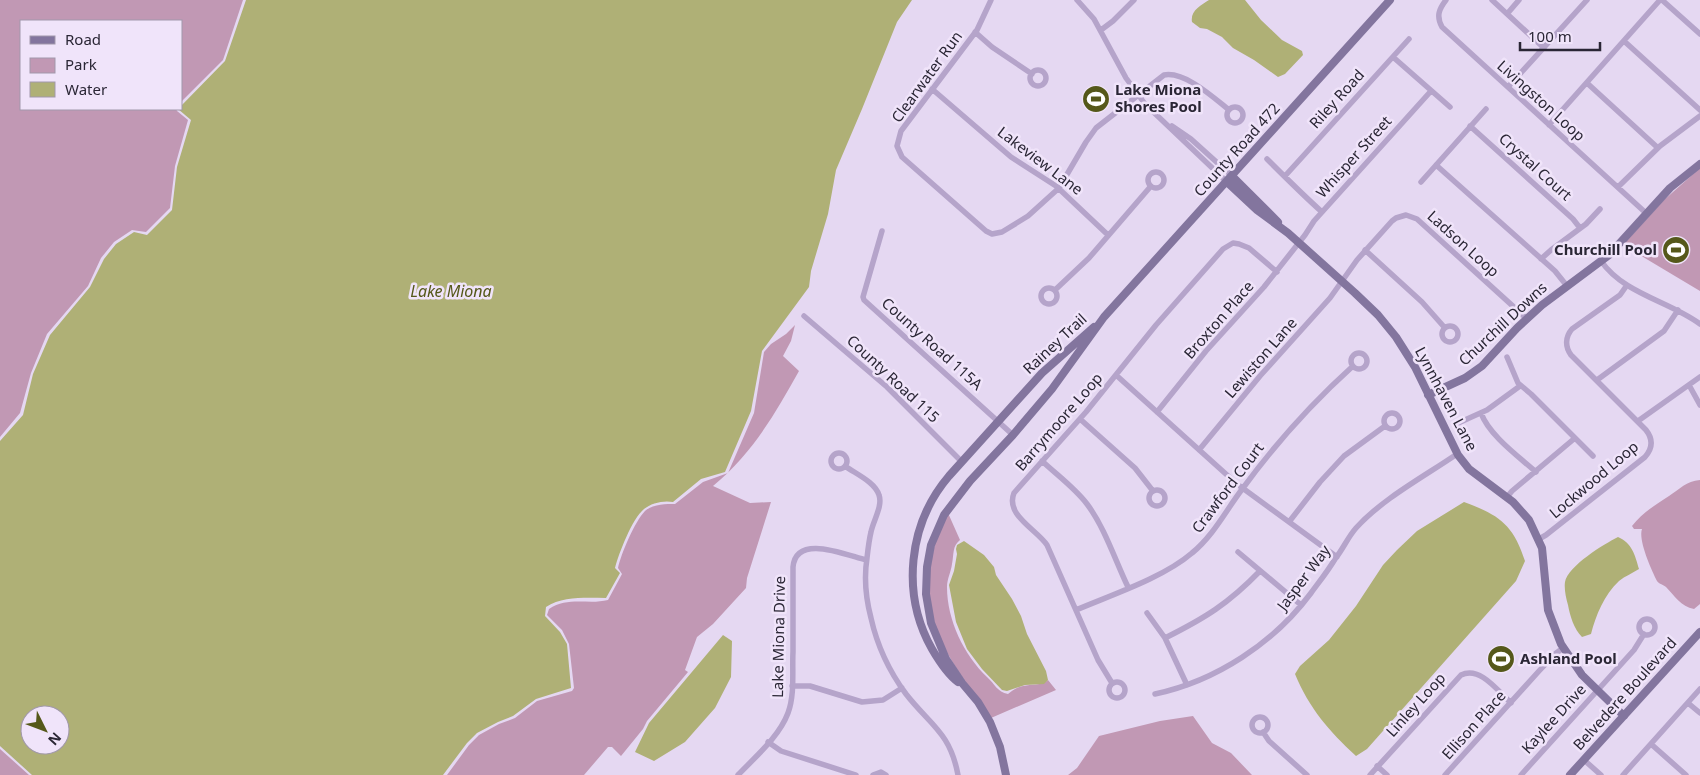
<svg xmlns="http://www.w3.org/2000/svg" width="1700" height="775" font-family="'Noto Sans',sans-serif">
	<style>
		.green { fill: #c198b4 }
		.water { fill: #afb076; fill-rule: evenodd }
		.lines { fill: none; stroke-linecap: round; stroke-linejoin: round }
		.street { stroke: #b5a4ca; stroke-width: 5.5 }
		.secondary { stroke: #83759e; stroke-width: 8 }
		.labels { text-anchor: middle; stroke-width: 5; stroke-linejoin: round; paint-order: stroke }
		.street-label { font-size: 15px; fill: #2a2635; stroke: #f0e4fa }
		.poi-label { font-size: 15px; font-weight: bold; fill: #2a2635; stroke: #f0e4fa; text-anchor: start }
		.water-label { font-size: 16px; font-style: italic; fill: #55581a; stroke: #f0e4fa }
	</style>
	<rect width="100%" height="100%" fill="#e5d8f2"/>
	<path class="green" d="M0 0H243L223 60 181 102V21H21V109H176L177 111 188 120 175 166 170 208 146 232 132 230 114 242 101 258 88 286 47 334 31 373 20 413 0 437Z
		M1700 168V291L1623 245 1664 200Z
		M795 325 791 341 783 356 799 371C775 414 752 454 713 486L750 503 771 502 747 578 746 588 713 624 697 637 685 670 688 672 647 721 643 729 621 756 612 747H608L584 775H447L469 745 479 735 499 724 515 718 537 701 572 691 574 688 569 644 562 630 547 615 549 609C568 596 589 605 608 600L622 574 618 568C621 554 635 521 645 511 653 504 666 504 675 504L703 482 728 473 754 413 764 352 771 344 786 334Z
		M1700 480V604L1694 609C1681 607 1674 595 1666 587 1662 584 1659 584 1657 581 1651 569 1638 540 1642 529H1634L1632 526C1642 513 1655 505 1669 496 1680 489 1686 481 1700 480Z
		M948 513 960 540C952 546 954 555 952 564 951 572 947 579 947 587 947 620 964 655 987 677 995 684 997 692 1008 694 1013 690 1017 687 1023 686 1032 684 1041 686 1048 680L1056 690 991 718C951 660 916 624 934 548 936 536 944 524 948 513Z
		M1193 716 1212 743 1231 753 1252 775H1068L1077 768 1099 736 1160 721Z
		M0 749 29 775H0Z"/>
	<path class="water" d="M246 0H912L897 22 862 109 836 170 828 214 811 271 809 287 762 351 751 411 725 472 701 479 673 502C664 500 651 503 644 509 632 519 619 553 615 568L620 573 606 598C586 598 563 596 546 607L545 616 560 632 567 644 571 688 536 699 513 716 498 722 477 733 467 743 443 775H32L0 746V441L23 415 33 374 50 335 90 287 104 259 116 244 134 232 147 235 172 210 177 167 191 120 178 109H181V106L225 61ZM30 715H60V745H30Z
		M1209 0H1245L1261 20 1282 40 1302 51 1303 55 1285 74 1278 77 1254 60 1233 48 1222 37 1207 29 1200 28 1192 22C1190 11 1201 5 1209 0Z
		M1464 502C1499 515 1513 524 1525 561L1516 581 1367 749 1356 756C1329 731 1309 708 1295 674L1300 666 1329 640 1356 606 1383 565 1397 550 1417 531Z
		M1618 537C1632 543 1635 555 1639 569 1633 573 1625 576 1619 581 1604 595 1596 615 1591 634L1582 637C1574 629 1570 616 1568 605 1566 598 1564 589 1565 582 1568 566 1604 544 1618 537Z
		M964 541 984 555 994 567 996 575 1012 599 1021 616 1027 634 1046 671 1048 680 1044 684 1025 685 1007 691 1002 690 982 669 967 649 956 622 949 585 954 571 957 554 956 549 957 545Z
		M723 635 732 641 731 677 715 708 685 742 654 761 635 752 649 723Z"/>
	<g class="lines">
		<path class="street" d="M991 0 977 30 901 131 897 146 902 157 986 231 992 234 1002 232 1028 216 1059 188 1086 142 1096 128 1164 75C1185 71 1214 98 1229 110
			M1077 0 1094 19 1126 78 1145 104 1227 182
			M1446 0C1439 9 1436 16 1442 27L1647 214
			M1492 0 1544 48
			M1662 0 1700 34
			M1507 14 1519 0
			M1101 30 1113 21 1134 0
			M975 32 992 47 1032 74
			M1624 41 1700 110
			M1393 57 1450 107
			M1030 78a8 8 0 1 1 16 0a8 8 0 1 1-16 0Z
			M1587 83 1658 148
			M1508 87 1587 0
			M932 89 1011 157 1056 186 1108 235
			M1227 115a8 8 0 1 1 16 0a8 8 0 1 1-16 0Z
			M1549 125 1660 0
			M1172 126 1191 139 1232 176
			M1470 126 1573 219 1580 228
			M1267 159C1285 177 1303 195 1322 212
			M1436 165 1555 271 1567 286
			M1148 180a8 8 0 1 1 16 0a8 8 0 1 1-16 0Z
			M1285 176 1409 39
			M1421 182 1486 109
			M1618 187 1660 146 1700 116
			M882 231 863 297 864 300 1013 435
			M1365 250 1422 302 1445 328
			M1541 259 1551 250 1586 224 1600 209
			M1601 261C1624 294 1669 301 1700 324
			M1041 296a8 8 0 1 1 16 0a8 8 0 1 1-16 0Z
			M1055 290 1089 258 1151 186
			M804 316 887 387 962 462
			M1442 334a8 8 0 1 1 16 0a8 8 0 1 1-16 0Z
			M1351 361a8 8 0 1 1 16 0a8 8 0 1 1-16 0Z
			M1507 357 1518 383 1531 394 1593 456
			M1116 375 1237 484 1337 557
			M1597 380 1664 331 1678 310
			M1689 385 1700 405
			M1157 412 1206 351 1264 287 1305 235 1314 221 1431 91
			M1384 421a8 8 0 1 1 16 0a8 8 0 1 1-16 0Z
			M1481 413C1489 435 1518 456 1536 472
			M1080 419 1135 468 1153 491
			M1638 421 1700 377
			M1456 424 1487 410 1520 386
			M1199 450 1260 376 1330 298 1357 260 1392 221 1396 218 1406 215 1417 219 1527 319
			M831 461a8 8 0 1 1 16 0a8 8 0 1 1-16 0Z
			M1042 461C1057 475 1075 488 1087 504 1105 528 1115 560 1128 587
			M845 466C856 474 875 482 879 495 883 506 873 521 871 532 869 540 868 549 867 558 864 577 866 599 871 618 877 645 889 671 906 694 930 725 950 732 958 775
			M1149 498a8 8 0 1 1 16 0a8 8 0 1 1-16 0Z
			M1507 497 1512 491 1575 438
			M1289 522 1320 482 1344 456 1385 426
			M1539 539 1546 535 1645 457C1653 448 1653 439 1646 430L1571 355C1565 347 1565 337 1572 329L1620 295 1627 285
			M1238 552 1301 605
			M1076 610C1111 595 1163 578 1192 553 1214 535 1226 510 1243 488 1276 443 1312 403 1353 366
			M1147 613 1165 638 1187 685
			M1639 627a8 8 0 1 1 16 0a8 8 0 1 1-16 0Z
			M1165 638C1205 618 1228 604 1260 571
			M1109 690a8 8 0 1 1 16 0a8 8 0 1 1-16 0Z
			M1112 683 1098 660 1047 545C1036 529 1005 515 1014 493L1086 412 1156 325 1223 249 1233 243 1239 244 1249 248 1277 272
			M792 686H810L862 702 883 700 902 688
			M1155 694C1216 681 1274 643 1311 593 1319 582 1328 571 1335 559 1343 549 1348 537 1356 528 1382 499 1425 476 1457 454
			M1688 703 1700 713
			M1252 725a8 8 0 1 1 16 0a8 8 0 1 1-16 0Z
			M1263 732 1269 741 1307 775
			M768 742 781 751 856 775
			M1651 744 1686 775
			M1584 760 1601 775
			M1377 766 1387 775
			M738 775C755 757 779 737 788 713 795 694 792 671 793 652 793 623 793 595 793 567 796 533 846 555 866 560
			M873 775 881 772 886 775
			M1370 775 1461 675C1480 666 1497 690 1511 703
			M1445 775 1539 671 1555 654 1563 648
			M1521 775 1634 650 1644 634
			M1623 775 1700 689"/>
		<path class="secondary" d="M1232 176 1278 222
			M1227 182 1257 210 1288 233 1355 293 1378 315 1396 337 1415 367 1458 455 1469 469 1513 502 1529 520 1542 548 1548 610 1561 644 1582 675 1624 716
			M1428 395 1465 378 1482 366 1517 328 1542 305 1609 255 1670 188 1700 164
			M958 682C947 674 939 661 932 649 901 594 908 524 949 476L1042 373 1094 327
			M1006 775 1000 747 990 722 978 702 962 683 946 659 931 623 926 594 927 567 931 545 944 515 970 481 1013 435 1052 389 1104 317 1390 0
			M1570 775 1700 632"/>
	</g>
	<defs>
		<g id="stadium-disc" transform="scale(1.4375)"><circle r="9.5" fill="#55581a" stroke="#f0e4fa"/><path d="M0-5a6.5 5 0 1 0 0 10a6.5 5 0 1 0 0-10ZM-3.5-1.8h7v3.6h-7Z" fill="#fff"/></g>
	</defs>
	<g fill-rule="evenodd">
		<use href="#stadium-disc" x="1096" y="99"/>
		<use href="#stadium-disc" x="1676" y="250"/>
		<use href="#stadium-disc" x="1501" y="659"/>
	</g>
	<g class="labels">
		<g class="street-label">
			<text transform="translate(927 77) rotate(-54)" y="5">Clearwater Run</text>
			<text transform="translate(1337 99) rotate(-48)" y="5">Riley Road</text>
			<text transform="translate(1541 101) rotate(42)" y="5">Livingston Loop</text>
			<text transform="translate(1237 150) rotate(-48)" y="5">County Road 472</text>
			<text transform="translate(1354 157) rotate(-48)" y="5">Whisper Street</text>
			<text transform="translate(1040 161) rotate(37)" y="5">Lakeview Lane</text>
			<text transform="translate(1535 167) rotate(42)" y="5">Crystal Court</text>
			<text transform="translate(1463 244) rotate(42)" y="5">Ladson Loop</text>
			<text transform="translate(1219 320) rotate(-49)" y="5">Broxton Place</text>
			<text transform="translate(1503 324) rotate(-43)" y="5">Churchill Downs</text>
			<text transform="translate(932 344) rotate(42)" y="5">County Road 115A</text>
			<text transform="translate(1055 344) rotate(-43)" y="5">Rainey Trail</text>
			<text transform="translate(1261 358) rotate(-49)" y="5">Lewiston Lane</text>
			<text transform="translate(893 379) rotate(43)" y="5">County Road 115</text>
			<text transform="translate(1446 399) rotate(62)" y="5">Lynnhaven Lane</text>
			<text transform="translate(1059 422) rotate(-49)" y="5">Barrymoore Loop</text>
			<text transform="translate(1594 480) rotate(-40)" y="5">Lockwood Loop</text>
			<text transform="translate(1228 488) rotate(-53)" y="5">Crawford Court</text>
			<text transform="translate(1304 578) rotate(-53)" y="5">Jasper Way</text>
			<text transform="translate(779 637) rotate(-89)" y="5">Lake Miona Drive</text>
			<text transform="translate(1625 694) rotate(-48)" y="5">Belvedere Boulevard</text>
			<text transform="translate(1416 705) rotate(-48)" y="5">Linley Loop</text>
			<text transform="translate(1554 719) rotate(-48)" y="5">Kaylee Drive</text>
			<text transform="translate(1474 725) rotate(-48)" y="5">Ellison Place</text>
		</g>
		<g class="poi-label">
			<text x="1115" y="95">Lake Miona<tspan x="1115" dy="17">Shores Pool</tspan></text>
			<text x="1657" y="255" text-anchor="end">Churchill Pool</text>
			<text x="1520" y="664">Ashland Pool</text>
		</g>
		<g class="water-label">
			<text x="451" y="297">Lake Miona</text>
		</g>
	</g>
	<rect x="20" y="20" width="162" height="90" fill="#f0e4fa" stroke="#a198ab"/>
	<rect x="30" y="36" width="25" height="8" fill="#83759e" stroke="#a198ab"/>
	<text x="65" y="45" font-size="15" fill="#2a2635">Road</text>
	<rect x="30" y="58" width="25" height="15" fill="#c198b4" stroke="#a198ab"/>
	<text x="65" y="70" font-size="15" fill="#2a2635">Park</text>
	<rect x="30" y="82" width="25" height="15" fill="#afb076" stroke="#a198ab"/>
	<text x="65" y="95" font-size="15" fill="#2a2635">Water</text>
	<g transform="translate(45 730) rotate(132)"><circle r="24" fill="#f0e4fa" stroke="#a198ab"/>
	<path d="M0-4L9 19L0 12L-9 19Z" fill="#55581a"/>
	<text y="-8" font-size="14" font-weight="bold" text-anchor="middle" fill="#2a2635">N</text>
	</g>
	<path d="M1520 42v8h80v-8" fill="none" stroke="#2a2635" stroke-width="2.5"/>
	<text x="1528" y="42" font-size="15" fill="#2a2635" stroke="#f0e4fa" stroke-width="4" paint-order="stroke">100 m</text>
</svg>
